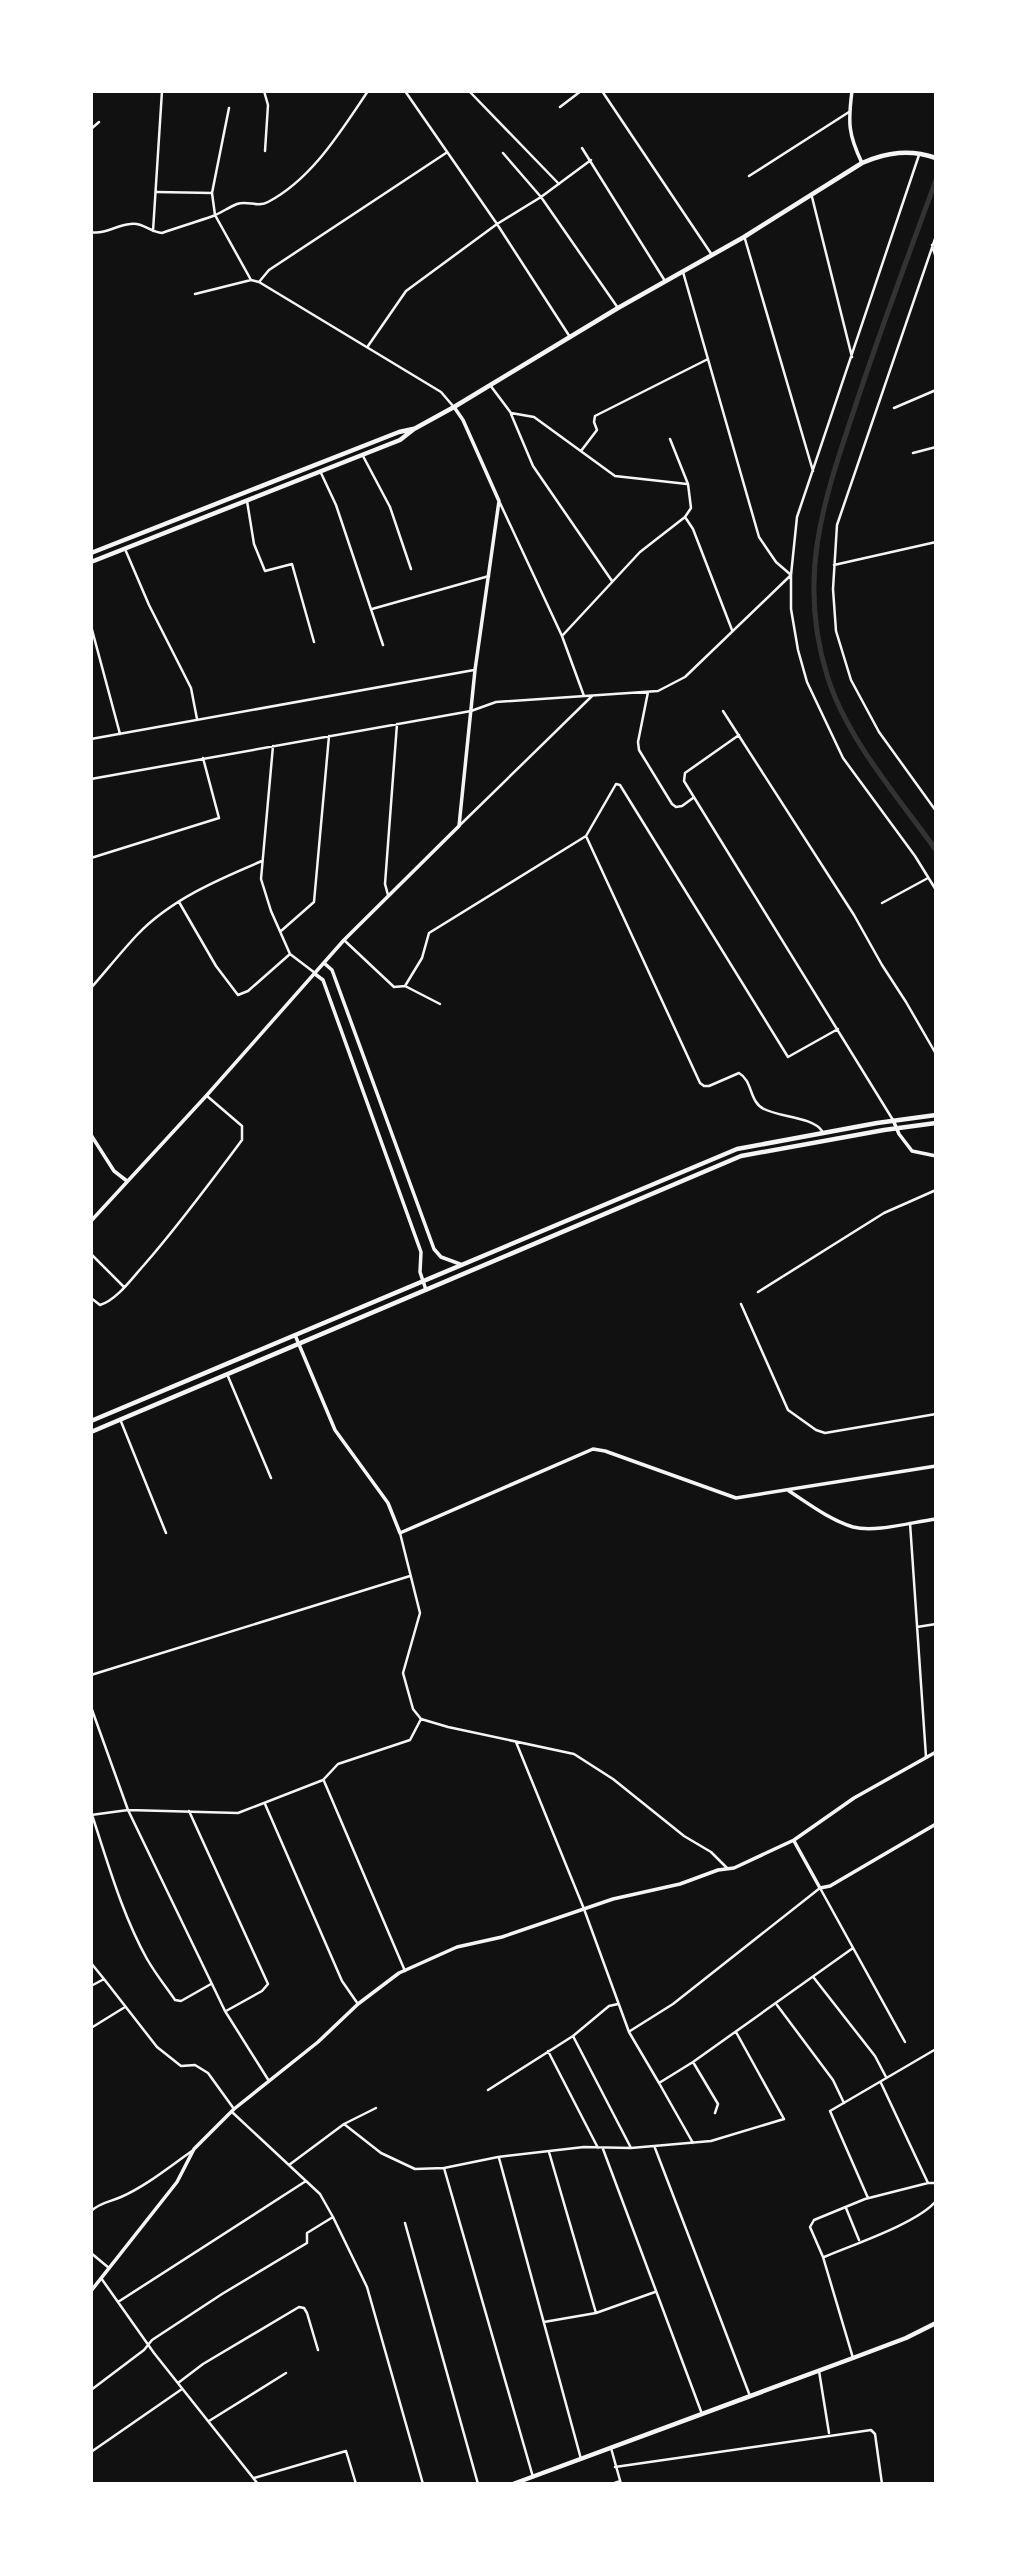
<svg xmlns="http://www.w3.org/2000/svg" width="1027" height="2575" font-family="Inter,sans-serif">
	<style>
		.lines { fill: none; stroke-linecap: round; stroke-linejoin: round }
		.canal { stroke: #333; stroke-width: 5 }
		.minor { stroke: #f5f5f5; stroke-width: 2.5 }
		.tertiary { stroke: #f5f5f5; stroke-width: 3.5 }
		.secondary { stroke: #f5f5f5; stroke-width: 4.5 }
		.primary { stroke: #f5f5f5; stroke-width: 4.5 }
	</style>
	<rect width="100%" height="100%" fill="#111"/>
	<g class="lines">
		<path class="canal" d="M936 180C910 251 883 323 859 395 827 492 795 572 827 675 846 738 898 797 936 850"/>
		<path class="minor" d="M264 91 268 105 265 151
			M405 91 497 224 570 337
			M469 91 559 184
			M602 91 712 255
			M560 107 581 91
			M229 108 212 193 215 215 251 280
			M91 129 99 122
			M582 148 665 281
			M446 153 269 270 259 282 441 392 453 406
			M503 153 541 197 618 308
			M919 155 797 517 791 575V609L798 650 807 682 843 758 915 856 936 890
			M749 176 849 112
			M157 192 212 193
			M812 197 852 357
			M153 231 162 91
			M91 232C104 235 117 225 130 224 143 222 150 232 162 233 179 227 196 222 213 216 221 213 229 207 237 204 248 200 258 208 268 202 312 179 341 131 368 91
			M936 236 837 525 833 589 836 631 851 680 879 732 936 811
			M745 239 813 471
			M932 245 936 258
			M195 294 251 280 259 282
			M368 346 406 291 497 224 541 197 591 160
			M490 385 511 413 534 417 615 476 687 484
			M894 408 936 390
			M511 414 533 466 612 581
			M581 451 597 430 594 422 595 416 708 359
			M913 453 936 447
			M363 456 390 507 411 569
			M321 473 336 505 383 645
			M247 501 254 544 265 571 292 564 314 642
			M500 503 562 636 584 696
			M685 517 693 529 732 630
			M125 549 149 605 191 688 197 719
			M834 565 936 542
			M372 609 489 576
			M91 626 120 734
			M562 636 640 552 685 517 691 508 688 484 670 439
			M648 692 638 742 639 750 672 804 676 807 682 806 693 798
			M723 711 854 915 882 965 906 1002 936 1054
			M739 735 685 773 684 781 893 1120
			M91 739 474 670
			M273 746 261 879 271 911 290 954 315 973
			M91 779 471 711 496 702 658 691 685 677 791 575 776 562 759 537 683 272
			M459 826 592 696
			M586 836 700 1083 704 1086H709L739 1073C753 1081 749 1102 764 1109 779 1117 813 1117 822 1131
			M91 858 219 818 203 758
			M388 895 385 884 397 724
			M179 902 216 966 238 995 248 991 290 954
			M882 903 928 878
			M281 931 314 902 329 736
			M344 940 394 987 405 986 440 1004
			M405 986 422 958 429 933 586 836 616 784 620 785 788 1057 838 1029
			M91 988C106 971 121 952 137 935 170 900 219 879 262 861
			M91 1254 124 1287
			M758 1292 884 1213 936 1190
			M91 1298 100 1305C117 1300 132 1278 144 1265 179 1225 210 1183 242 1140V1126L207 1096
			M741 1304 788 1410 816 1430 825 1433 936 1414
			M227 1374 271 1478
			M120 1419 166 1533
			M910 1523 926 1757
			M400 1533 420 1613 403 1673 413 1709 421 1719 448 1727 574 1754 613 1779 684 1836 711 1852 727 1868
			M917 1627 936 1624
			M91 1675 410 1576
			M91 1707 128 1810 225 2011 269 2081
			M516 1742 584 1909 629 2032 659 2083 693 2062 853 1948
			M324 1781 405 1971
			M265 1804 342 1981 358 2004
			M189 1811 268 1984 262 1991 226 2011
			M91 1815 128 1810 238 1813 323 1780 338 1764 410 1740 421 1719
			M92 1815C108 1863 122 1914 147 1959 155 1973 166 1987 175 2000L181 2001 211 1984
			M91 1963 104 1979
			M814 1978 875 2056 886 2077
			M91 1986 104 1979 157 2047 181 2066 195 2065 208 2073 234 2109
			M777 2005 833 2080 844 2103
			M91 2028 125 2007
			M630 2031 673 2004 820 1888 905 2042
			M573 2036 631 2148
			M548 2051 598 2148
			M693 2062 718 2104 715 2113
			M659 2083 693 2143
			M881 2083 928 2183H936
			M488 2090 573 2036 609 2006 618 2004
			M232 2112 320 2194 333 2217 367 2287 423 2484
			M344 2124 376 2108
			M91 2126V2130
			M655 2148 750 2396
			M603 2149 702 2414
			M549 2152 596 2313
			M499 2158 581 2459
			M289 2165 344 2124 381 2153 415 2169 444 2168 498 2157 584 2147 631 2148 711 2141 784 2119 736 2032
			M444 2168 533 2477
			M868 2198 830 2111 936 2049
			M846 2208 859 2240
			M91 2211C101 2202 110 2202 121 2197 146 2186 169 2167 192 2151
			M405 2223 478 2484
			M91 2253 109 2268
			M824 2257C852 2245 918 2223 936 2201
			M101 2278 154 2353 258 2484
			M118 2302 306 2181
			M544 2322 596 2313 655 2292
			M853 2358 823 2257 810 2227 814 2220 865 2199 928 2183
			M819 2371 829 2433
			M178 2383 203 2364 299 2307 304 2308 307 2313 318 2350
			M91 2390 144 2350 152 2340 222 2294 307 2243V2233L333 2217
			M209 2421 286 2373
			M611 2448 621 2484
			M91 2452 182 2389
			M615 2467 871 2430 875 2434 882 2484
			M254 2478 346 2451 356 2484
			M612 2484 620 2481"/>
		<path class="tertiary" d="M852 91C848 122 848 134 862 163
			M324 963 332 970 434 1249 441 1257 460 1264
			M315 974 323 980 421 1252 420 1272 426 1290
			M893 1120 899 1134 912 1151 936 1156
			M91 1135 114 1171 127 1181
			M91 1221 207 1095 344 940 459 826 475 670 499 501 463 420 454 407
			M295 1335 335 1430 388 1503 400 1533 593 1449 605 1451 736 1498 936 1466
			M789 1491C809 1504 830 1520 853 1527 875 1533 912 1522 936 1519
			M794 1841 820 1888 830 1886 936 1824
			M91 2291 177 2182 194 2149 234 2109 318 2042 358 2004 399 1973 457 1947 502 1937 613 1899 680 1884 718 1870 734 1868 794 1840 854 1798 936 1752"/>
		<path class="secondary" d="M91 1421 737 1149 877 1123 936 1115
			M91 1432 741 1156 884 1130 936 1123"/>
		<path class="primary" d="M91 553 399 432 413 429
			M91 562 400 440 414 429 454 407 618 308 744 237 862 163C887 152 910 149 936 158
			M513 2484 853 2358 906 2338 936 2323"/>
	</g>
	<rect width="1027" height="2575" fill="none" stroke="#ffffff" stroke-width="186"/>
</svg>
